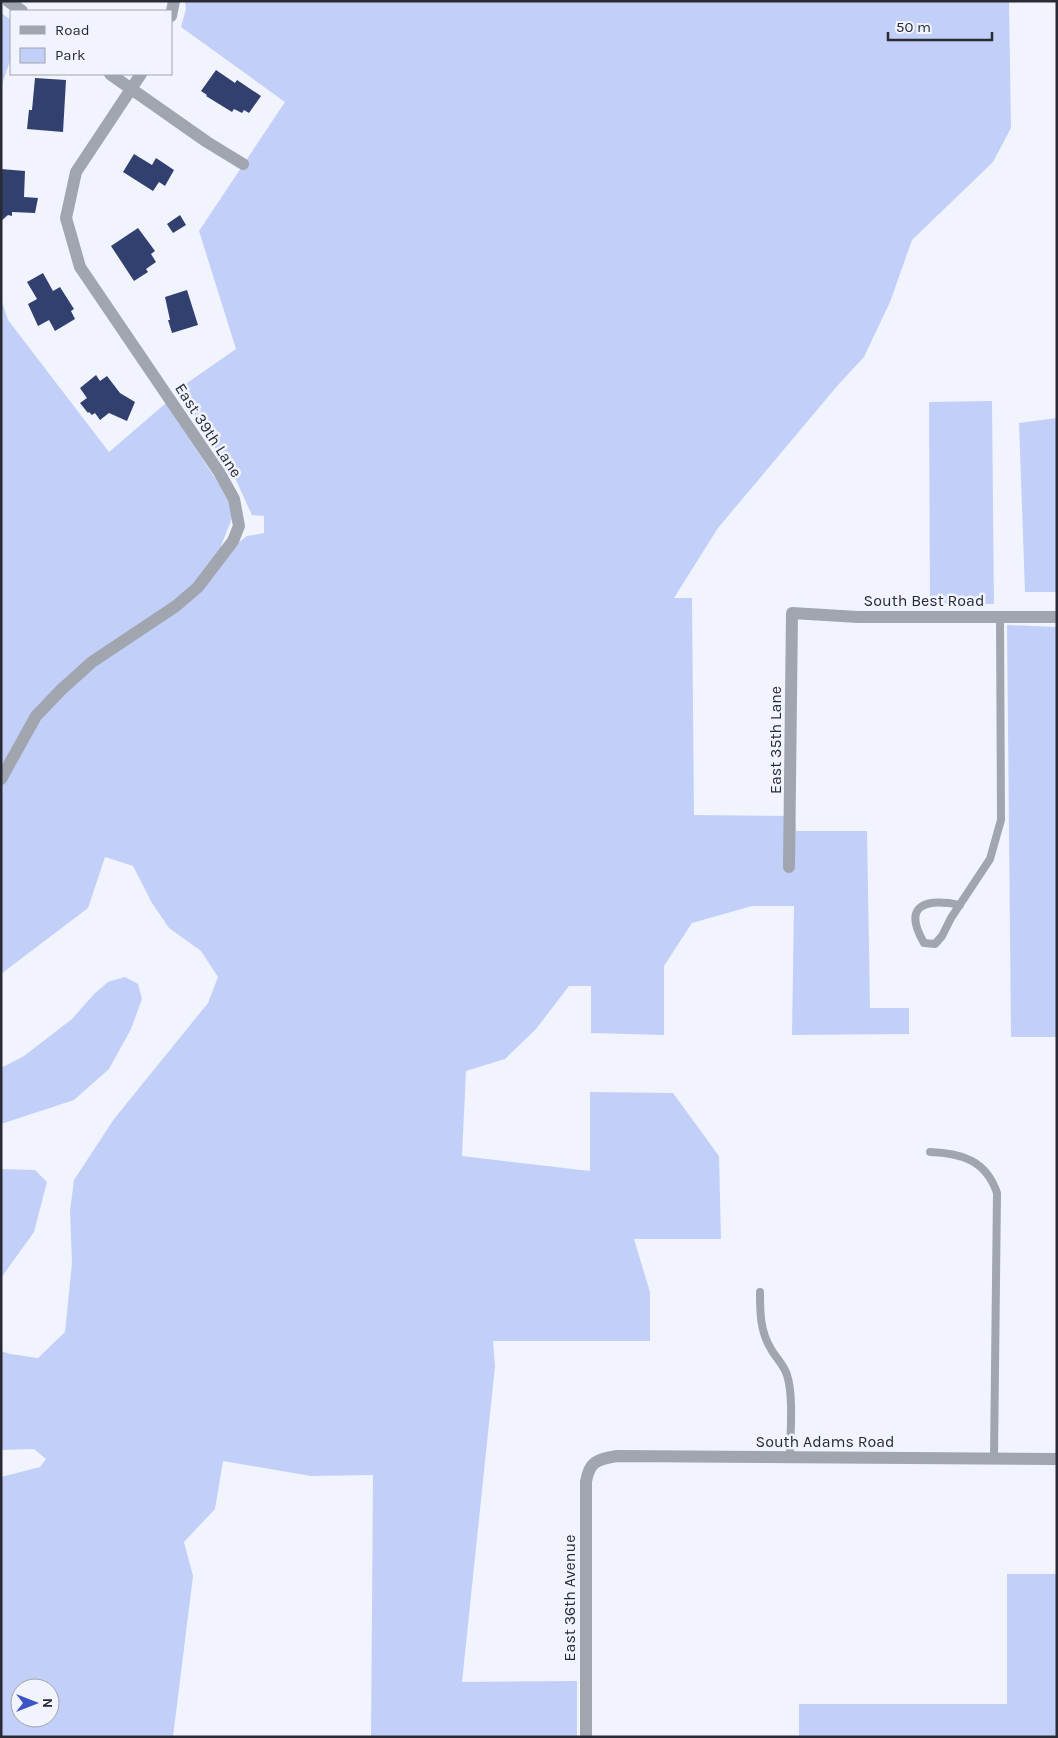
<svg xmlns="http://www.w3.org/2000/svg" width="1058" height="1738" font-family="Karla,sans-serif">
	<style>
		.green { fill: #c2d0f9; fill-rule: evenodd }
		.building { fill: #324070 }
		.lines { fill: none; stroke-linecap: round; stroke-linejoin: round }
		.service { stroke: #a1a5ae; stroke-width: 8 }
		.minor { stroke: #a1a5ae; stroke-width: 12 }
		.labels { text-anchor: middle; stroke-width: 5; stroke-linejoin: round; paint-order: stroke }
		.street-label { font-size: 16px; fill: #282b33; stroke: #f1f4fd }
	</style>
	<rect width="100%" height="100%" fill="#f1f4fd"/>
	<path class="green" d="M185 1H1009L1011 128 993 162 912 240 890 302 864 357 838 385 718 528 674 598H692L694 815 795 816 796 831H867L870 1008H909V1034L792 1035 794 906H752L692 923 664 966V1035L591 1033V986H569L536 1029 505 1059 466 1071 462 1156 590 1171V1092L673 1093 719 1156 721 1239H634L650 1292V1341H493L495 1366 462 1682 577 1681V1737H371L373 1475 311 1476 223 1461 215 1509 184 1542 193 1576 173 1737H1V1477L40 1467 46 1459 34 1449 1 1450V1351L10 1354 38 1358 65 1332 72 1263 70 1211 74 1180 114 1119 208 1003 218 977 201 951 169 928 152 903 133 866 105 857 88 908 1 974V299L8 320 109 452 166 403 228 498 232 518 221 546 238 543 247 536 264 533V516L252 515 236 480 177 390 236 349 199 231 285 102 181 27 186 9ZM20 1688H50V1718H20Z
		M1 13 11 20V58L1 87Z
		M992 401 994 604H930L929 402Z
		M1057 418V592H1025L1019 423Z
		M1007 625 1057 627V1037H1011Z
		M125 977 138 984 142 999 131 1029 109 1069 74 1100 1 1124V1068L24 1056 72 1019 94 994 108 982Z
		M1 1169 35 1170 47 1182 34 1232 1 1278Z
		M1007 1574H1057V1737H799V1704H1007Z"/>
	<path class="building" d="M216 70 235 83 237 80 261 96 249 113 244 110 242 113 234 109 232 112 206 96 207 95 201 91Z
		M35 78 66 80 63 132 27 129 29 110H32Z
		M134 154 152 165 156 158 174 170 165 186 159 182 153 191 123 172Z
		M1 169 25 171 24 197 38 198 35 213 12 212V216L8 215 1 221Z
		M180 215 186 225 173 233 167 224Z
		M138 228 155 251 151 254 156 262 146 269 148 272 134 281 111 246Z
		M43 273 53 291 60 287 74 309 71 311 75 319 55 331 49 320 38 326 28 304 37 299 27 282Z
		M187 290 198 325 172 333 168 320H170L165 297Z
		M96 375 100 381 107 376 120 393 135 402 127 421 109 413 100 420 95 413 92 415 89 412 88 413 80 403 87 398 80 388Z"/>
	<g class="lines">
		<path class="service" d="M960 905C925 898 902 905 924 943L935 944 942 936 951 918 990 859 1001 820 1000 617
			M930 1152C961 1153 986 1160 997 1193L994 1458
			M760 1292C760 1312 760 1331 771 1349 776 1358 784 1365 787 1375 794 1397 790 1434 790 1457"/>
		<path class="minor" d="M8 1 22 11
			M171 16 174 1
			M110 74 207 142 243 164
			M1 779 36 716 62 689 92 662 176 606 198 587 233 541 239 526 234 499 219 472 80 267 66 218 76 172 141 74
			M789 867 792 613 858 617H1057
			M586 1737V1482C589 1462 597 1459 617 1456L1057 1459"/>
	</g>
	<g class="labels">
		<g class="street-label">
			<text transform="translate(209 430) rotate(57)" y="6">East 39th Lane</text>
			<text x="924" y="606">South Best Road</text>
			<text transform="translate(775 740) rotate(-90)" y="6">East 35th Lane</text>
			<text x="825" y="1447">South Adams Road</text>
			<text transform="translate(569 1598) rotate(-90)" y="6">East 36th Avenue</text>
		</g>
	</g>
	<rect width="1058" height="1738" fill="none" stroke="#282b33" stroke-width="5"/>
	<rect x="10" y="10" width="162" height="65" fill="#f1f4fd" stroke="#a1a4ac"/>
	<rect x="20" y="26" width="25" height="8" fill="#a1a5ae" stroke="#a1a4ac"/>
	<text x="55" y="35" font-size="15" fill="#282b33">Road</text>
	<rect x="20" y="48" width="25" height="15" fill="#c2d0f9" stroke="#a1a4ac"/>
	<text x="55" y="60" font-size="15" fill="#282b33">Park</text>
	<g transform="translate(35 1703) rotate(90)"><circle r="24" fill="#f1f4fd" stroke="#a1a4ac"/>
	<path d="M0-4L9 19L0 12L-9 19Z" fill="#3d54c7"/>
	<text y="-8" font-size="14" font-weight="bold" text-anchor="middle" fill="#282b33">N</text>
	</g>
	<path d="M888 32v8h104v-8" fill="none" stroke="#282b33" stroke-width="2.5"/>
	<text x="896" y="32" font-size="15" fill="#282b33" stroke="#f1f4fd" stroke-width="4" paint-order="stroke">50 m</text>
</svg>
